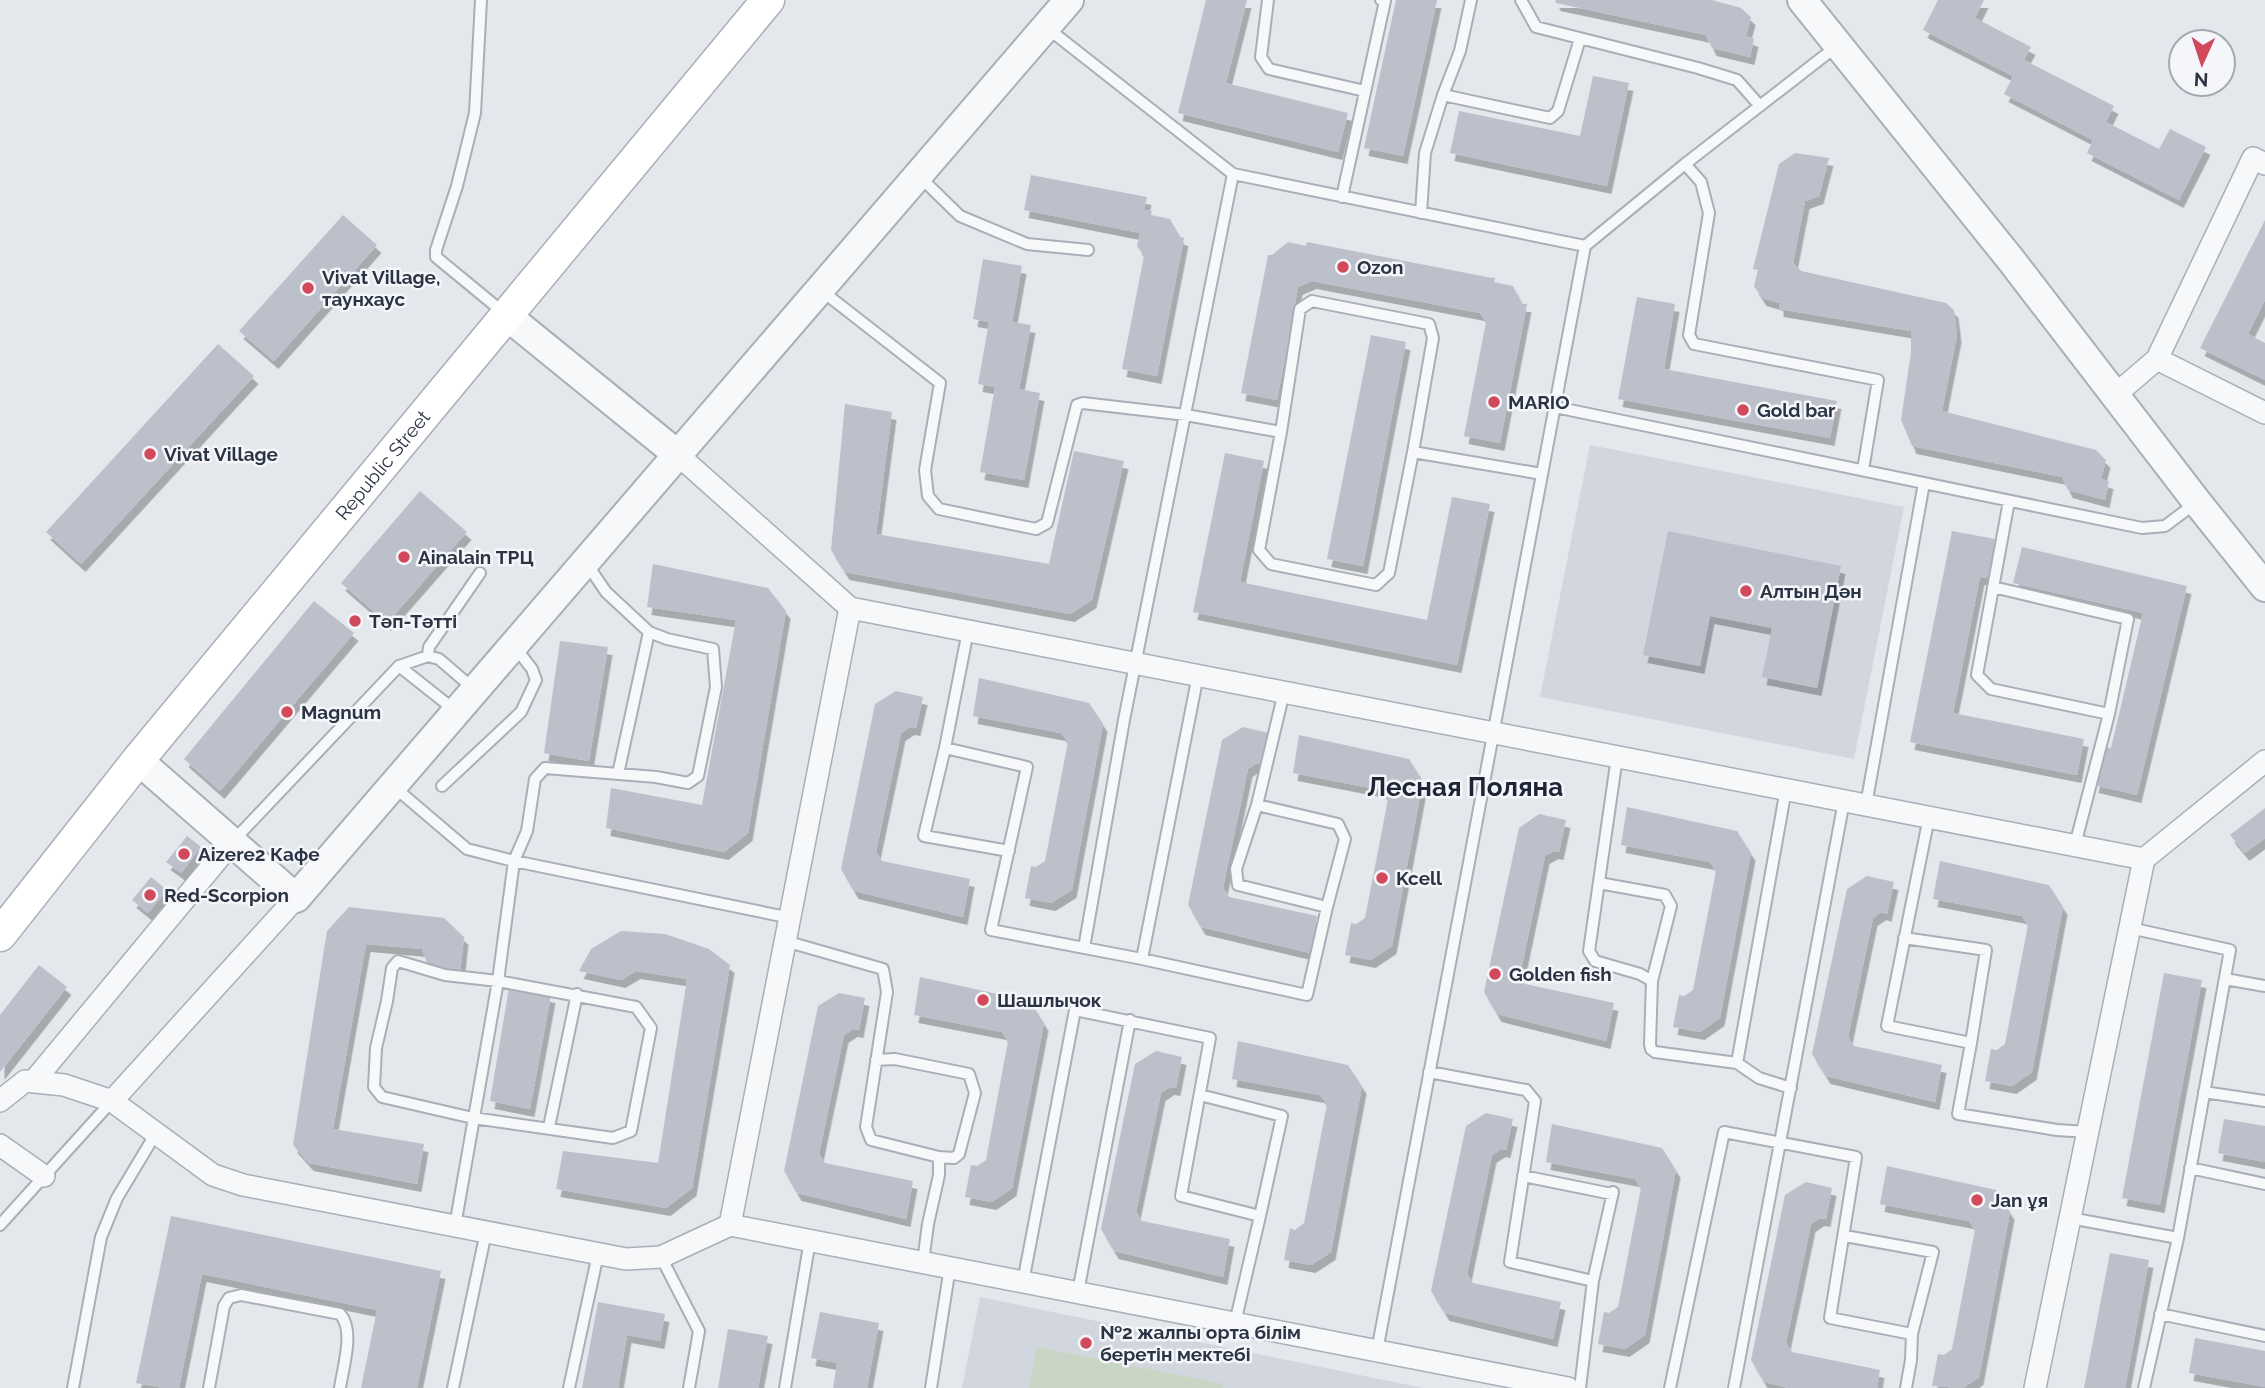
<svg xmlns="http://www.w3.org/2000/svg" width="2265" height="1388" font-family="Raleway,sans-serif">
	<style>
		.built { fill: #d2d6de }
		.green { fill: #c9d6c5 }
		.building { fill: #bbc0ca; filter: url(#shadow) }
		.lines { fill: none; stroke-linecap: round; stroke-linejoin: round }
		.service-casing { stroke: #a9aeb7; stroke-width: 14 }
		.minor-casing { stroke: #a9aeb7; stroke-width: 24 }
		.tertiary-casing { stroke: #a9aeb7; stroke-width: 32 }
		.secondary-casing { stroke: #a9aeb7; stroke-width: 35 }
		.service { stroke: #f7f8fa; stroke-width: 10 }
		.minor { stroke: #f7f8fa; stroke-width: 21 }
		.tertiary { stroke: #f7f8fa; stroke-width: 28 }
		.secondary { stroke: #fff; stroke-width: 32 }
		.poi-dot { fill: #d1495b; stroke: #f4f6f9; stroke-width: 2.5 }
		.labels { text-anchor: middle; stroke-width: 5; stroke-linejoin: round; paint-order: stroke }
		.poi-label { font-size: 19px; font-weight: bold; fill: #2b3445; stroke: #f4f6f9; text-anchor: start }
		.street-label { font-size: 19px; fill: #2b3445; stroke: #f4f6f9 }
		.district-label { font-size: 26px; font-weight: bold; fill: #1d2536; stroke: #f4f6f9 }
	</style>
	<defs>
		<filter id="shadow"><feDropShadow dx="4.5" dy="8" stdDeviation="0" flood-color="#0004"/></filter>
	</defs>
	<rect width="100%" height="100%" fill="#e4e7ec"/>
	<path class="built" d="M1590 445 1904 507 1854 759 1540 697Z
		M980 1297 1423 1388H962Z"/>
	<path class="green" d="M1037 1347 1224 1384 1223 1388H1029Z"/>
	<path class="building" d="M1206 0H1247L1226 83 1348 113 1338 152 1178 113Z
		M1396 0H1437L1403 156 1364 148Z
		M1555 0H1712L1741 8 1751 17 1746 36 1754 39 1750 57 1712 48 1706 35 1556 3Z
		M1938 0H1984L1975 18 2031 47 2024 60 2114 106 2106 122 2159 149 2170 129 2206 147 2179 200 2087 153 2093 140 2004 94 2013 76 1923 30Z
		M1593 76 1629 83 1607 186 1450 153 1459 111 1580 136Z
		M1795 153 1829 158 1819 196 1805 201 1793 263 1801 271 1946 303 1954 310 1957 335 1942 411 2096 450 2106 460 2101 479 2109 481 2105 500 2068 490 2062 477 1912 446 1901 420 1911 352V331L1779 309V303L1762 298 1754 286 1758 270 1753 269 1779 164Z
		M1031 175 1147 197 1144 210 1152 211 1151 215 1170 219 1180 237 1184 238 1157 376 1122 369 1144 256 1137 246 1140 233 1024 210Z
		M343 215 377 245 274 361 239 331Z
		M2265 220V300L2248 334 2265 343V380L2200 348Z
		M1288 242 1306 246 1307 242 1487 277 1495 278 1494 282 1513 286 1522 304H1527L1500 443 1464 436 1486 322 1480 313 1312 281 1298 287 1277 400 1241 393 1268 255H1272Z
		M983 259 1022 266 1012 322 1031 325 1019 389 1040 393 1024 480 980 472 995 387 978 384 989 322 973 319Z
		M1637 297 1675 304 1664 369 1837 401 1830 438 1618 399Z
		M1371 335 1406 342 1363 566 1327 559Z
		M218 344 254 376 81 564 46 532Z
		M845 404 892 412 876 534 1049 564 1074 451 1124 461 1092 600 1070 614 845 572 831 550Z
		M1225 453 1264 461 1240 582 1427 620 1452 497 1490 504 1457 665 1193 612Z
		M420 491 467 532 387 623 341 583Z
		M1668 531 1841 566 1817 688 1762 677 1772 628 1710 616 1700 666 1643 655Z
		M1952 531 1995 539 1988 578 1980 577 1953 713 2084 739 2077 775 1910 742Z
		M2022 547 2187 586 2137 795 2094 785 2103 747 2111 748 2143 613 2013 583Z
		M653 564 768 588 786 611 748 833 724 852 606 828 611 788 702 805 736 620 647 607Z
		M314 601 354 633 220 791 184 759Z
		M560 641 608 647 589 761 544 753Z
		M979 678 1089 703 1103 724 1072 890 1051 903 1025 898 1031 866 1036 867 1045 861 1068 742 1061 733 973 716Z
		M896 691 923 697 916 728 910 727 901 733 876 852 882 861 970 879 963 917 854 891 841 869 875 704Z
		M1243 727 1269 733 1263 765 1257 763 1248 769 1223 888 1229 897 1317 916 1310 953 1201 927 1188 905 1222 740Z
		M1299 735 1409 759 1423 781 1392 946 1371 960 1345 955 1351 923 1356 924 1365 918 1388 799 1381 790 1293 773Z
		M1627 807 1737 831 1751 853 1720 1018 1700 1032 1673 1027 1679 995 1684 996 1693 990 1716 871 1710 862 1621 845Z
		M2265 808V838L2245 853 2230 835Z
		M1539 814 1566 820 1559 852 1554 851 1545 856 1520 975 1525 984 1614 1003 1606 1041 1497 1014 1484 992 1519 828Z
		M187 836 201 847 181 873 166 862Z
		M1940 861 2049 885 2063 907 2032 1072 2012 1086 1985 1081 1991 1049 1997 1050 2005 1044 2028 925 2022 916 1933 899Z
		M1867 876 1894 882 1887 914 1882 912 1873 918 1848 1037 1854 1046 1942 1065 1935 1102 1826 1076 1812 1054 1847 889Z
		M151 877 167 890 148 913 132 900Z
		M349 907 444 918 464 937 460 972 428 966 422 949 366 944 333 1129 424 1144 417 1184 309 1163 293 1145 327 931Z
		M621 931 665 934 709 949 730 965 692 1188 666 1208 556 1189 563 1151 658 1163 687 979 636 971 621 980 579 971 591 949Z
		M39 965 67 987 0 1072V1015Z
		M2164 973 2202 980 2160 1205 2122 1198Z
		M920 977 1030 1001 1044 1023 1012 1188 992 1202 965 1197 971 1165 977 1166 986 1160 1008 1041 1002 1032 914 1015Z
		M509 988 551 995 530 1109 490 1101Z
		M839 993 865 998 859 1030 853 1029 844 1035 819 1154 825 1163 913 1181 906 1219 797 1193 784 1171 818 1006Z
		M1238 1041 1348 1065 1362 1086 1331 1252 1311 1265 1284 1260 1290 1228 1295 1230 1304 1223 1327 1104 1320 1095 1232 1079Z
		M1156 1051 1182 1057 1176 1088 1170 1087 1161 1093 1136 1212 1142 1221 1230 1239 1223 1277 1114 1251 1101 1229 1135 1064Z
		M1486 1113 1513 1119 1506 1150 1501 1149 1492 1155 1467 1274 1473 1283 1561 1302 1553 1339 1445 1313 1431 1291 1466 1126Z
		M2224 1119 2265 1126V1162L2218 1153Z
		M1552 1124 1662 1148 1676 1170 1645 1335 1625 1349 1598 1344 1604 1312 1609 1313 1618 1307 1641 1188 1635 1179 1546 1162Z
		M1887 1166 1996 1190 2010 1212 1979 1377 1963 1388 1932 1386 1938 1354 1944 1355 1952 1349 1975 1230 1969 1221 1880 1204Z
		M1806 1182 1832 1188 1826 1219 1820 1218 1811 1224 1786 1343 1792 1352 1880 1370 1877 1388H1789L1764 1382 1751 1360 1785 1195Z
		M171 1216 441 1271 417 1388H361L377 1310 202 1274 179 1388H164L136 1383Z
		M2110 1253 2149 1260 2125 1388H2084Z
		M598 1302 665 1314 660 1341 627 1335 618 1388H582Z
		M820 1312 879 1323 867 1388H833L837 1363 811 1358Z
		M728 1329 768 1336 758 1388H718Z
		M2195 1338 2265 1351V1387L2189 1373Z"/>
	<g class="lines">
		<g class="service-casing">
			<path id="service" d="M481 0 475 113 457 186 436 250V257L504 313
				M1268 0 1261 57 1269 69 1365 91
				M1521 0 1536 27 1698 68 1737 80 1760 106
				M1046 27 1233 174 1124 720 1084 948
				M1443 95 1550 118 1558 111 1580 39
				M1685 164 1701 182 1709 213 1689 335 1694 344 1878 380 1863 470
				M1233 174 1585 246 1685 164 1837 46
				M920 177 960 216 1027 244 1088 250
				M1342 197 1385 1 1381 0
				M1421 213 1425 153 1443 95 1460 51 1471 0
				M822 291 940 383 925 470 928 496 939 509 1036 529 1047 523 1077 405 1083 403 1186 415 1281 432
				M1312 301 1429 324 1433 338 1413 452 1389 573 1376 585 1271 564 1259 550 1281 432 1300 309Z
				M1555 407 2142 528 2165 526 2197 502
				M1413 452 1542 474
				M2009 501 1977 675 1991 689 2109 714 2075 845
				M1993 587 2128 619 2109 714
				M428 656 429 647 480 573
				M399 666 457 712
				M945 748 968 631
				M1617 757 1589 951 1595 961 1640 974 1652 981 1650 1044 1651 1049 1655 1052 1737 1063 1786 789
				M618 774 649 632
				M393 786 467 849 514 861 527 831 535 779 545 768 656 777 688 783 698 776 716 687 713 649 667 639 649 632 606 592 587 564
				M442 786 521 712 536 680 532 669 515 647
				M1257 805 1338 824 1345 839 1327 907
				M1866 805 1924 483
				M1929 817 1887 1026 1971 1043 1958 1114 2057 1130 2088 1132
				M234 840 399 666 428 656 439 659 475 690
				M1009 851 924 836 945 748 1027 767 991 930 1142 959 1307 995 1327 907 1238 885 1236 869 1257 805 1284 692
				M1599 883 1665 895 1671 906 1652 981
				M2130 928 2230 950 2178 1238 2144 1388
				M1904 938 1986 950 1971 1043
				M785 941 883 969 887 992 866 1127 871 1140 939 1157V1175L928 1224 923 1262
				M1142 959 1198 675
				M398 961 445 975 498 981 636 1007 651 1028 631 1131 613 1138 473 1118 382 1097 374 1087 376 1048 387 1001 392 968Z
				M2225 979 2265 986
				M876 1060 895 1059 969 1074 975 1093 959 1154 954 1158 939 1157
				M1737 1063 1759 1078 1791 1088
				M1429 1072 1526 1090 1535 1101 1510 1262 1593 1281 1580 1388
				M2204 1092 2265 1101
				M1200 1095 1282 1116 1260 1216
				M549 1127 577 994
				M2190 1168 2265 1184
				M1523 1176 1612 1194 1613 1192 1593 1281
				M2070 1218 2178 1238
				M0 1225 112 1101
				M455 1226 498 981 514 861 791 918
				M1845 1236 1933 1252 1912 1334
				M661 1257 699 1331 689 1388
				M1023 1282 1075 1010 1210 1038 1181 1196 1260 1216 1235 1323
				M1078 1292 1130 1020
				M2160 1314 2265 1336
				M1377 1351 1585 246
				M73 1388 101 1237 117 1198 156 1133
				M209 1388 224 1306 229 1298 241 1295 340 1314C355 1330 343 1367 340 1388
				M453 1388 486 1232
				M569 1388 598 1254
				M785 1388 810 1240
				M931 1388 950 1267
				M1670 1388 1724 1132 1856 1157 1830 1318 1912 1334 1911 1360 1906 1388
				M1734 1388 1844 801"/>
		</g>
		<g class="minor-casing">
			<path id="minor" d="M2157 359 2253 158 2265 164
				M2115 395 2157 359 2265 413
				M677 454 850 608 2144 859
				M33 1082 232 842
				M0 1101 25 1081 64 1085 112 1101 213 1175 243 1185 626 1259 661 1257 730 1225 1568 1388
				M112 1101 296 898
				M0 1145 44 1176
				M730 1225 850 608
				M2035 1388 2144 859 2265 761"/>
		</g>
		<g class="tertiary-casing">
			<path id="tertiary" d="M1802 0 2011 260 2197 502 2265 587
				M506 315 677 454
				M138 760 296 898 1069 0"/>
		</g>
		<g class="secondary-casing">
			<g id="secondary">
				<path id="s1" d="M0 935 138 760 768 0"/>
			</g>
		</g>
		<use href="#service" class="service"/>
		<use href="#minor" class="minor"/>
		<use href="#tertiary" class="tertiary"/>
		<use href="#secondary" class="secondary"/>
	</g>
	<g class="poi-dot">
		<circle cx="1343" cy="267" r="7"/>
		<circle cx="308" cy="288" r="7"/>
		<circle cx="1494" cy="402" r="7"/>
		<circle cx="1743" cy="410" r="7"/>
		<circle cx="150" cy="454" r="7"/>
		<circle cx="404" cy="557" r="7"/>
		<circle cx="1746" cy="591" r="7"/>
		<circle cx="355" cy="621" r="7"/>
		<circle cx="287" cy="712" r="7"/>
		<circle cx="184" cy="854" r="7"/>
		<circle cx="1382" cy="878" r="7"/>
		<circle cx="150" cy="895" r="7"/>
		<circle cx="1495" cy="974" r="7"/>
		<circle cx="983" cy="1000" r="7"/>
		<circle cx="1977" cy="1200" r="7"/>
		<circle cx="1086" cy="1343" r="7"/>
	</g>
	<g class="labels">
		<g class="poi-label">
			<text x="1357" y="274">Ozon</text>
			<text x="322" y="284">Vivat Village,<tspan x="322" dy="22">таунхаус</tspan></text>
			<text x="1508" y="409">MARIO</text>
			<text x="1757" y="417">Gold bar</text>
			<text x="164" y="461">Vivat Village</text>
			<text x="418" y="564">Ainalain ТРЦ</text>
			<text x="1760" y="598">Алтын Дән</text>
			<text x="369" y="628">Тәп-Тәтті</text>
			<text x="301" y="719">Magnum</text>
			<text x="198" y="861">Aizere2 Кафе</text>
			<text x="1396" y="885">Kcell</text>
			<text x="164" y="902">Red-Scorpion</text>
			<text x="1509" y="981">Golden fish</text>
			<text x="997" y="1007">Шашлычок</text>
			<text x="1991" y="1207">Jan ұя</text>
			<text x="1100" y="1339">№2 жалпы орта білім<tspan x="1100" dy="22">беретін мектебі</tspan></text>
		</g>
		<g class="street-label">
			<text dy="7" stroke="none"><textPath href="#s1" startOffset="606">Republic Street</textPath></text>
		</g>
		<g class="district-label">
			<text x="1465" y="796">Лесная Поляна</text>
		</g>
	</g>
	<g transform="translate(2202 63) rotate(183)"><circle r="33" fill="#f4f6f9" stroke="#a4a8b1" stroke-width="2"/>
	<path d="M0-5L12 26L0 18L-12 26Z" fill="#d1495b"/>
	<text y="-10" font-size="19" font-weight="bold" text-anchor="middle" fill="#2b3445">N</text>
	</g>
</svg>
